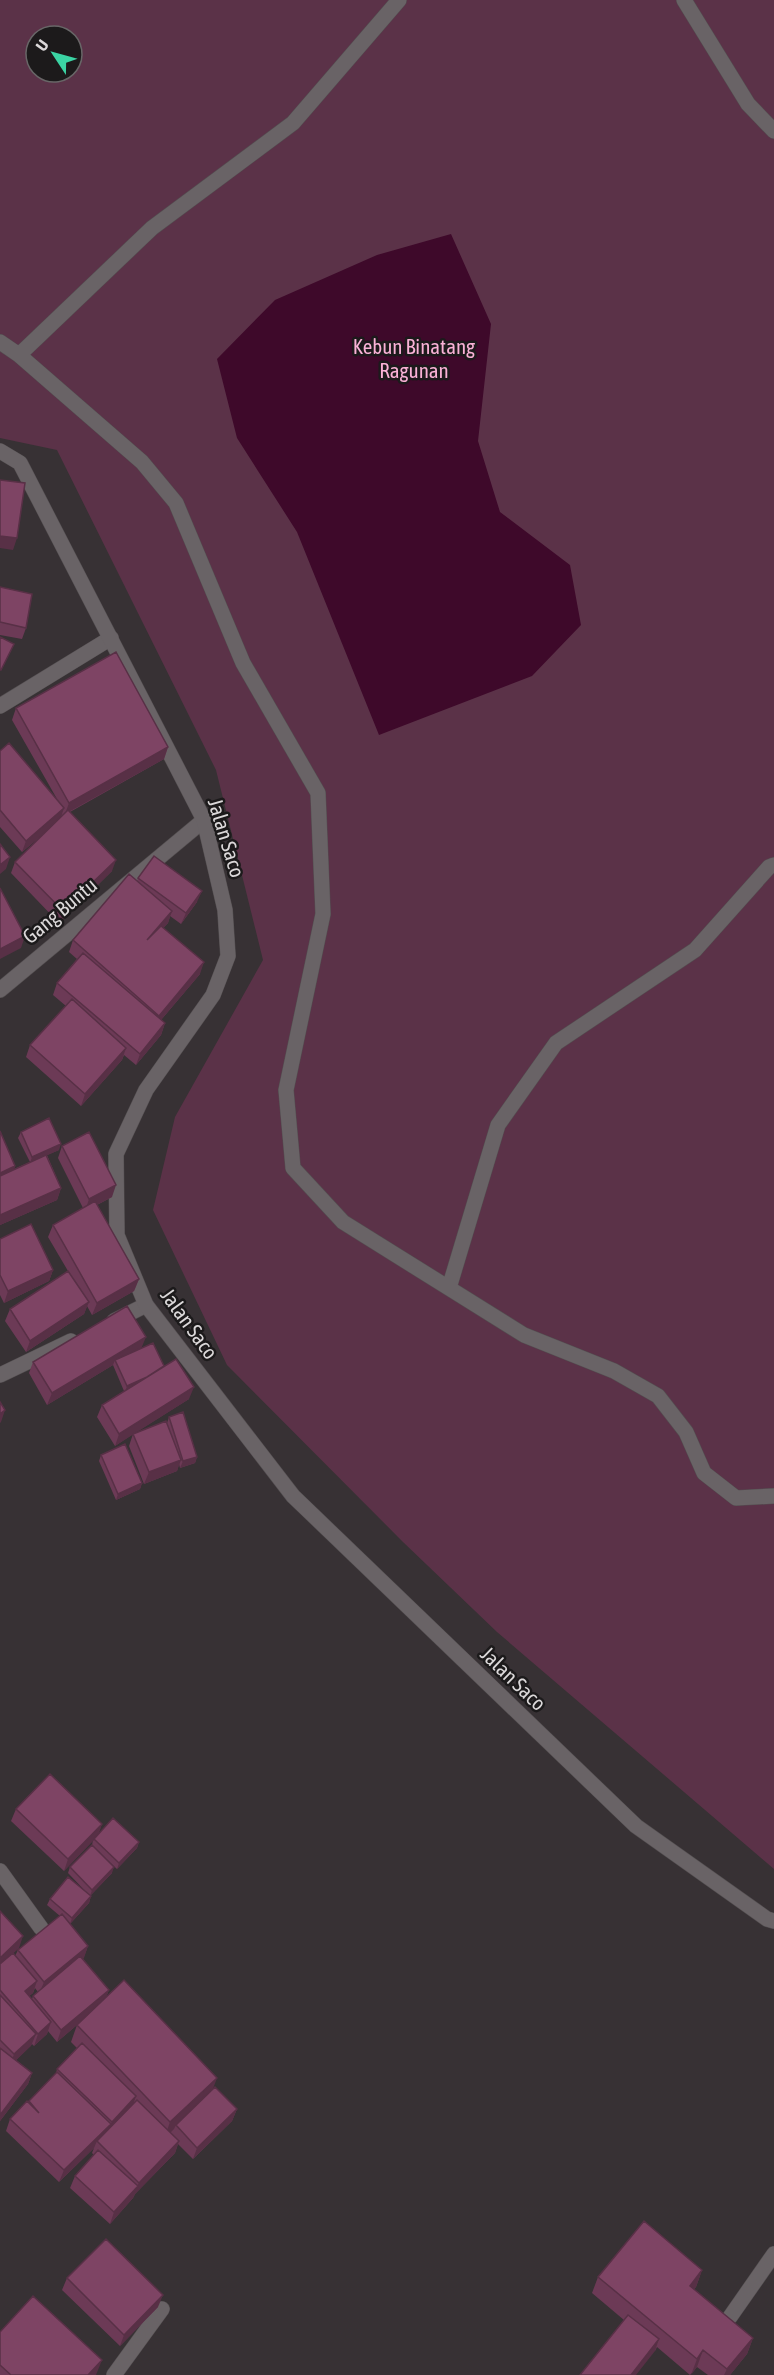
<svg xmlns="http://www.w3.org/2000/svg" width="774" height="2375" font-family="'Asap Condensed',sans-serif">
	<style>
		.green { fill: #5b3248; fill-rule: evenodd }
		.water { fill: #3e092a }
		.lines { fill: none; stroke-linecap: round; stroke-linejoin: round }
		.lane-casing { stroke: #534e50; stroke-width: 16 }
		.street-casing { stroke: #534e50; stroke-width: 16 }
		.secondary-casing { stroke: #534e50; stroke-width: 16 }
		.lane { stroke: #696366; stroke-width: 15 }
		.street { stroke: #696366; stroke-width: 15 }
		.secondary { stroke: #696366; stroke-width: 15 }
		.wall { fill: #6c3a56; fill-rule: evenodd }
		.shaded-wall { fill: #583046 }
		.building { fill: #7e4464; stroke: #583046; stroke-width: 1.5 }
		.labels { text-anchor: middle; stroke-width: 5; stroke-linejoin: round; paint-order: stroke }
		.park-label { font-size: 21px; fill: #f9b1d6; stroke: #1c1a1b }
		.street-label { font-size: 21px; fill: #dbd8d9; stroke: #1c1a1b }
	</style>
	<rect width="100%" height="100%" fill="#373134"/>
	<path class="green" d="M0 0H774V1869L497 1632 403 1542 227 1365 153 1210 175 1117 263 960 216 770 57 450 0 438ZM36 36H72V72H36Z"/>
	<path class="water" d="M451 234 491 324 478 441 500 512 570 565 581 625 532 676 379 735 297 532 237 438 217 359 275 300 377 255Z"/>
	<g class="lines">
		<g class="lane-casing">
			<path id="lane" d="M684 0 748 104 774 131
				M0 342 19 355 142 462 176 503 243 663 318 793 323 914 286 1090 293 1168 343 1222 524 1335 614 1371 658 1396 686 1432 704 1473 736 1498 774 1496
				M19 355 152 228 293 123 399 0
				M449 1288 498 1125 556 1043 695 950 769 867 774 865
				M730 2317 774 2254"/>
		</g>
		<g class="street-casing">
			<path id="street" d="M0 706 111 638
				M0 990 204 820
				M114 1321 146 1305
				M0 1375 71 1341
				M0 1871 41 1928
				M114 2375 162 2309"/>
		</g>
		<g class="secondary-casing">
			<path id="secondary" d="M0 451 20 463 204 820 225 910 228 956 213 995 146 1090 116 1154 117 1235 146 1305 293 1496 636 1826 767 1919 774 1921"/>
		</g>
		<use href="#lane" class="lane"/>
		<use href="#street" class="street"/>
		<use href="#secondary" class="secondary"/>
	</g>
	<path class="wall" d="M0 587 26 628 22 639 0 635Z
		M16 708 168 747 164 759 70 812 112 871 59 923 11 873 15 862 47 831 22 852 0 827V751L57 799 12 720Z
		M138 878 197 902 181 924 170 916 168 923 163 928 200 974 161 1020 165 1023 161 1035 136 1065 124 1055 122 1060 81 1106 26 1057 30 1045 66 1006 53 995 57 983 77 959 69 952 73 940 137 881Z
		M0 1131 15 1166 14 1169 30 1162 18 1138 21 1132 59 1150 47 1155 61 1188 57 1200 0 1225Z
		M62 1146 112 1197 97 1205 139 1279 134 1291 92 1315 87 1306 84 1314 26 1352 5 1321 10 1309 68 1271 48 1237 53 1225 83 1208 58 1158Z
		M0 1239 53 1270 49 1281 4 1303 0 1295Z
		M142 1348 164 1366 189 1399 133 1434 167 1423 169 1417 197 1457 195 1463 180 1468 179 1464 177 1471 144 1484 129 1446 133 1434 115 1446 97 1417 102 1405 124 1391 113 1365 47 1405 29 1373 33 1362Z
		M101 1455 142 1483 140 1489 116 1500 99 1461Z
		M16 1809 102 1824 98 1834 139 1842 137 1848 117 1869 104 1857 112 1873 90 1896H91L89 1903 70 1924 88 1946 83 1959 109 1990 106 1997 212 2090 237 2109 232 2121 193 2159 178 2144 175 2153 135 2194 133 2198 110 2224 70 2188 75 2176 94 2155 92 2153 94 2148 59 2182 6 2131 10 2119 28 2103 56 2074 57 2069 77 2048 71 2042 77 2025 57 2042 48 2031 47 2034 34 2046 32 2044 16 2060 32 2073 28 2084 0 2121V1911L19 1948 13 1953 15 1956 18 1950 60 1916 47 1905 50 1899 90 1896 68 1873 70 1867 92 1845 93 1840 64 1871 11 1821ZM35 1988 38 1992 33 1996 32 1999 29 1996 33 1993Z
		M702 2270 696 2287 694 2289 753 2338 747 2354 730 2375H708L697 2367 690 2375 657 2347 655 2351 624 2320 592 2293 598 2277Z
		M67 2278 158 2307 120 2346 62 2290Z
		M0 2332 96 2375H0Z"/>
	<path class="shaded-wall" d="M0 536 17 538 13 550 0 548Z
		M168 747 164 759 65 814 69 803Z
		M64 808 60 820 22 852 26 841Z
		M10 857 6 869 0 874V865Z
		M116 860 112 871 59 923 63 911Z
		M202 891 197 902 181 924 186 913Z
		M172 911 168 923 143 952 147 940Z
		M25 936 21 948 0 959V949Z
		M204 962 200 974 155 1027 159 1016Z
		M165 1023 161 1035 136 1065 140 1054Z
		M126 1048 122 1060 81 1106 85 1094Z
		M61 1144 59 1150 30 1163 32 1157Z
		M15 1166 11 1177 0 1182V1173Z
		M116 1185 112 1197 85 1211 89 1199Z
		M61 1188 57 1200 0 1225V1215Z
		M53 1270 49 1281 4 1303 8 1291Z
		M139 1279 134 1291 92 1315 97 1303Z
		M89 1302 84 1314 26 1352 30 1341Z
		M146 1337 141 1349 115 1360 113 1365 47 1405 52 1393Z
		M165 1369 125 1392 127 1386Z
		M194 1387 189 1399 115 1446 119 1434Z
		M5 1410 1 1422 0 1423V1414Z
		M197 1457 195 1463 180 1468 183 1461Z
		M181 1460 177 1471 144 1484 149 1472Z
		M142 1483 140 1489 116 1500 118 1494Z
		M102 1824 98 1836 64 1871 68 1859Z
		M139 1842 137 1848 117 1869 119 1863Z
		M114 1867 112 1873 90 1896 92 1890Z
		M91 1896 89 1903 70 1924 72 1918Z
		M23 1936 19 1948 0 1966V1958Z
		M88 1946 84 1958 39 1994 44 1982Z
		M37 1981 33 1993 21 2003 25 1991Z
		M109 1990 104 2002 57 2042 61 2030Z
		M51 2022 47 2034 34 2046 38 2034Z
		M36 2034 31 2046 10 2066 14 2054Z
		M32 2073 28 2084 0 2121V2115Z
		M217 2078 211 2094 176 2125 174 2129 164 2139 170 2122Z
		M136 2096 132 2108 97 2141 94 2148 59 2182 64 2170 110 2125 112 2122Z
		M237 2109 232 2121 193 2159 197 2148Z
		M179 2141 175 2153 135 2194 133 2198 110 2224 114 2212 137 2186 139 2183Z
		M702 2270 696 2287 684 2302 690 2286Z
		M163 2295 158 2307 120 2346 124 2335Z
		M753 2338 747 2354 730 2375H724L727 2369Z
		M659 2339 655 2351 636 2375H631Z
		M703 2350 697 2367 691 2375 697 2359Z
		M102 2360 96 2375H88Z"/>
	<path class="building" d="M0 480 25 483 17 538 0 536Z
		M0 587 32 594 26 628 0 622Z
		M0 637 14 644 1 670H0Z
		M116 652 168 747 69 803 16 708Z
		M9 743 64 808 26 841 0 810V751Z
		M68 810 116 860 63 911 15 862Z
		M0 844 10 857 0 865Z
		M154 856 202 891 186 913 138 878Z
		M129 874 172 911 147 940 161 926 204 962 159 1016 73 940Z
		M0 888 25 936 0 949Z
		M83 953 165 1023 140 1054 57 983Z
		M72 999 126 1048 85 1094 30 1045Z
		M49 1118 61 1144 32 1157 21 1132Z
		M0 1131 15 1166 0 1173Z
		M89 1132 116 1185 89 1199 62 1146Z
		M46 1155 61 1188 0 1215V1176Z
		M95 1201 139 1279 97 1303 53 1225Z
		M31 1224 53 1270 8 1291 0 1275V1239Z
		M68 1271 89 1302 30 1341 10 1309Z
		M127 1306 146 1337 52 1393 33 1362Z
		M153 1343 164 1366 147 1377 127 1386 115 1360Z
		M176 1359 194 1387 119 1434 102 1405Z
		M0 1402 5 1410 0 1414Z
		M183 1412 197 1457 183 1461 169 1417Z
		M166 1421 181 1460 149 1472 133 1434Z
		M125 1444 142 1483 118 1494 101 1455Z
		M50 1774 102 1824 68 1859 16 1809Z
		M113 1818 139 1842 119 1863 94 1839Z
		M92 1845 114 1867 92 1890 70 1867Z
		M68 1877 91 1896 72 1918 50 1899Z
		M0 1911 23 1936 0 1958Z
		M62 1914 88 1946 44 1982 18 1950Z
		M13 1953 37 1981 25 1991 51 2022 38 2034 0 1990V1964Z
		M80 1956 109 1990 61 2030 33 1996Z
		M124 1980 217 2078 170 2122 77 2025Z
		M0 1995 36 2034 14 2054 0 2040Z
		M82 2043 136 2096 112 2122 57 2069Z
		M0 2048 32 2073 0 2115Z
		M57 2072 111 2124 64 2170 10 2119 27 2101 39 2113 29 2101Z
		M215 2087 237 2109 197 2148 176 2125Z
		M137 2100 179 2141 139 2183 97 2141Z
		M98 2150 138 2186 114 2212 75 2176Z
		M644 2221 702 2270 690 2286 753 2338 727 2369 703 2350 697 2359 598 2277Z
		M106 2239 163 2295 124 2335 67 2278Z
		M33 2296 102 2360 88 2375H11L0 2365V2332Z
		M628 2315 659 2339 631 2375H580Z"/>
	<g class="labels">
		<g class="park-label">
			<text x="414" y="354">Kebun Binatang<tspan x="414" dy="24">Ragunan</tspan></text>
		</g>
		<g class="street-label">
			<text transform="translate(226 838) rotate(73)" y="7">Jalan Saco</text>
			<text transform="translate(60 911) rotate(-40)" y="7">Gang Buntu</text>
			<text transform="translate(189 1324) rotate(54)" y="7">Jalan Saco</text>
			<text transform="translate(513 1679) rotate(44)" y="7">Jalan Saco</text>
		</g>
	</g>
	<g transform="translate(54 54) rotate(306)"><circle r="28" fill="#1c1a1b" stroke="#686667" stroke-width="1.5"/>
	<path d="M0-4.5L10 22L0 15L-10 22Z" fill="#3bd4a4"/>
	<text y="-9" font-size="16" font-weight="bold" text-anchor="middle" fill="#dbd8d9">U</text>
	</g>
</svg>
